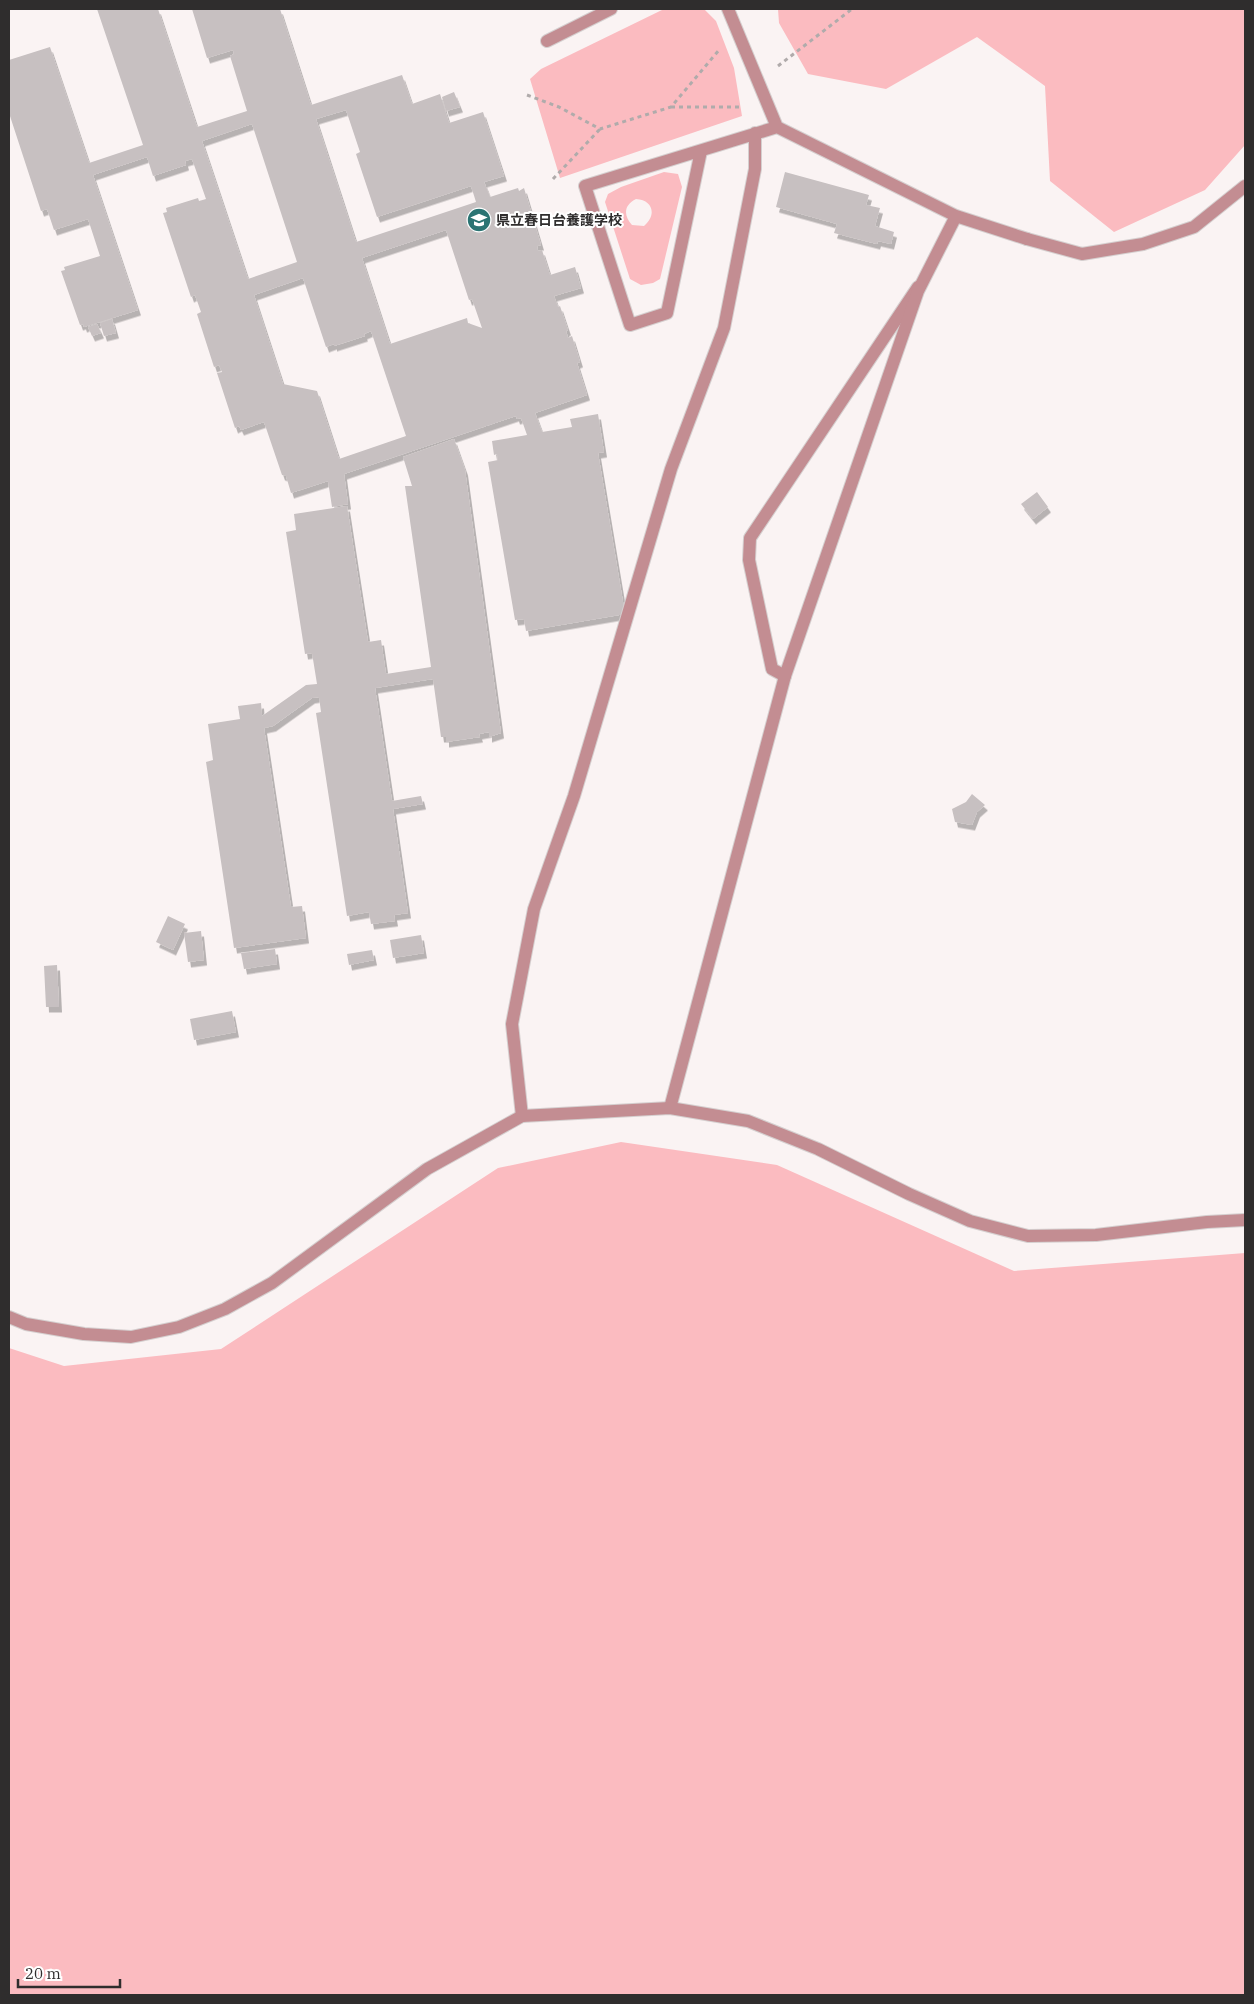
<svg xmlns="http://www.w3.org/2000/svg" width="1254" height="2004" font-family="'IBM Plex Serif','Noto Sans JP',serif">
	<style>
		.green { fill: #fbbbc0; fill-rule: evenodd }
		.building { fill: #c7c0c1; fill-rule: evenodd; filter: url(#shadow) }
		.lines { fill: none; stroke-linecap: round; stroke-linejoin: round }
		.service-casing { stroke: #d5cfcf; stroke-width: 14 }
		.minor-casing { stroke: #d5cfcf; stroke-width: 14 }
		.tertiary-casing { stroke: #d5cfcf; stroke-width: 14 }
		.path { stroke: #b0abab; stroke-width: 3; stroke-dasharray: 4 4; stroke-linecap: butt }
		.service { stroke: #c38d92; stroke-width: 12 }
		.minor { stroke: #c38d92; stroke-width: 12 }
		.tertiary { stroke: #c38d92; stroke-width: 12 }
		.labels { text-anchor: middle; stroke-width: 4; stroke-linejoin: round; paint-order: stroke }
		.poi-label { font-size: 14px; font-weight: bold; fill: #2f2d2d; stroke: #fff; text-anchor: start }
	</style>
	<defs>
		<filter id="shadow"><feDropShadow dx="3" dy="5.5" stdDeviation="0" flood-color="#0004"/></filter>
	</defs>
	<rect width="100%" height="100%" fill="#faf3f3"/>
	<path class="green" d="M664 9H704L716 21 734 68 742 116 560 178 530 79 541 69Z
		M778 9H1245V145L1205 190 1114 232 1050 181 1045 86 977 37 886 89 808 74 779 23Z
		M664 172 678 174 682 187 660 279 653 283 641 285 630 279 605 202 608 194 621 187ZM636 199C653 200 657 215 644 226L632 225C623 215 624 205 636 199Z
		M621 1142 777 1165 1014 1271 1245 1253V1995H9V1348L64 1366 221 1349 498 1168Z"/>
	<path class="building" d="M97 9H158L197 127 247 111 230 56 234 54 233 50 207 58 192 9H280L311 105 402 75 412 104 440 94 449 123 483 112 504 176 484 182 490 197 518 188 519 191 524 188 541 245 537 246 538 251 542 250 550 275 575 267 581 288 554 296 558 307 560 306 568 330 566 331 568 338 572 336 580 362 577 363 587 395 535 413 542 432 572 427 570 419 598 414 604 452 598 453 625 614 526 631 524 619 515 620 488 462 498 460 497 454 494 455 492 441 527 435 521 418 517 419 516 416 344 474 348 504 332 507 328 481 291 493 286 476 282 475 264 422 241 430 239 426 235 428 217 373 222 372 219 365 214 367 197 314 201 312 195 295 191 297 163 213 167 212 166 208 198 198 199 201 206 199 192 159 185 161 186 165 153 176 147 157 93 175 138 310 84 327 83 324 80 325 61 271 65 270 64 267 100 256 88 219 54 230 47 209 41 211 9 113V60L50 47 89 163 143 145ZM346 110 360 152 356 154 377 217 471 186 476 202 356 242 316 119ZM252 124 297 262 248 279 202 141ZM446 230 469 300 472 299 482 328 468 323 467 318 390 344 362 258ZM303 278 326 347 334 344V346L365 336 364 334 371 331 406 436 339 459 317 391 283 384 254 295Z
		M454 92 460 107 446 111 442 97Z
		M785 172 869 195 866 205 880 208 875 226 894 232 891 244 878 241 877 244 834 233 837 224 776 207Z
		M112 319 116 333 104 336 100 323Z
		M97 324 101 333 92 336 88 327Z
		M454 439 465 470 501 733 489 737V732L479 734 480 737 446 742V737H441L433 679 375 688 392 801 421 796 423 804 393 809 408 913 394 915 395 921 371 924 369 912 347 916 316 713 321 712 319 697 312 698 273 726 264 728 291 907 302 906 306 938 234 948 206 762 213 760 208 724 240 719 238 706 261 703 262 716 306 685 317 684 312 653 305 654 286 532 296 530 294 514 347 506 368 642 381 640 386 674 431 667 405 486H412L403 457Z
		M1037 492 1048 507 1033 519 1021 504Z
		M972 794 985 805 977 812 972 825 955 822 952 809 966 802Z
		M168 916 185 924 173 950 156 942Z
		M201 931 204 960 188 962 184 933Z
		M421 935 424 953 393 958 390 940Z
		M275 949 277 964 244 969 241 953Z
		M372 950 374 960 349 965 347 954Z
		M57 965 59 1007H46L44 966Z
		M232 1011 236 1032 194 1040 190 1019Z"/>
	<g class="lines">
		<g class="service-casing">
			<path id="service" d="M1027 239 1082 254 1143 244 1194 227 1245 186
				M785 676 772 669 749 560 750 538 918 287"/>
		</g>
		<g class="minor-casing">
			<path id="minor" d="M728 9 777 127 956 216 1027 239
				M547 41 611 9
				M701 151 667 313 630 325 585 186 777 127
				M670 1108 785 676 918 291 956 216
				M522 1116 512 1024 534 909 574 796 671 469 724 328 755 169V133"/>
		</g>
		<g class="tertiary-casing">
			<path id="tertiary" d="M9 1317 26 1324 84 1334 131 1337 179 1327 225 1309 272 1283 427 1169 522 1116 670 1108 748 1121 818 1149 909 1194 970 1221 1028 1236 1096 1235 1207 1222 1245 1220"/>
		</g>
		<path class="path" d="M778 66 852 9
			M527 95 559 107 600 129 671 107 719 50
			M671 107H742
			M553 179 600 129"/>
		<use href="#service" class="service"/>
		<use href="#minor" class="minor"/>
		<use href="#tertiary" class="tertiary"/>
	</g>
	<defs>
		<g id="school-disc" transform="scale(1.25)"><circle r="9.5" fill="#2b7473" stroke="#fff"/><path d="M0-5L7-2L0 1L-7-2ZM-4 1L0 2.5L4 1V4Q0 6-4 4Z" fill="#fff"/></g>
	</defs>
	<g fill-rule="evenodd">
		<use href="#school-disc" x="479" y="220"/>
	</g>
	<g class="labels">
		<g class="poi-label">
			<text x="496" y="225">県立春日台養護学校</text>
		</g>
	</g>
	<rect width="1254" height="2004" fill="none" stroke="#2f2d2d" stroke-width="20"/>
	<path d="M18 1979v8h102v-8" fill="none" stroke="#2f2d2d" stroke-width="2.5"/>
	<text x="25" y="1979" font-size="15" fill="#2f2d2d" stroke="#ffffff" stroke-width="4" paint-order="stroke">20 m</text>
</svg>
